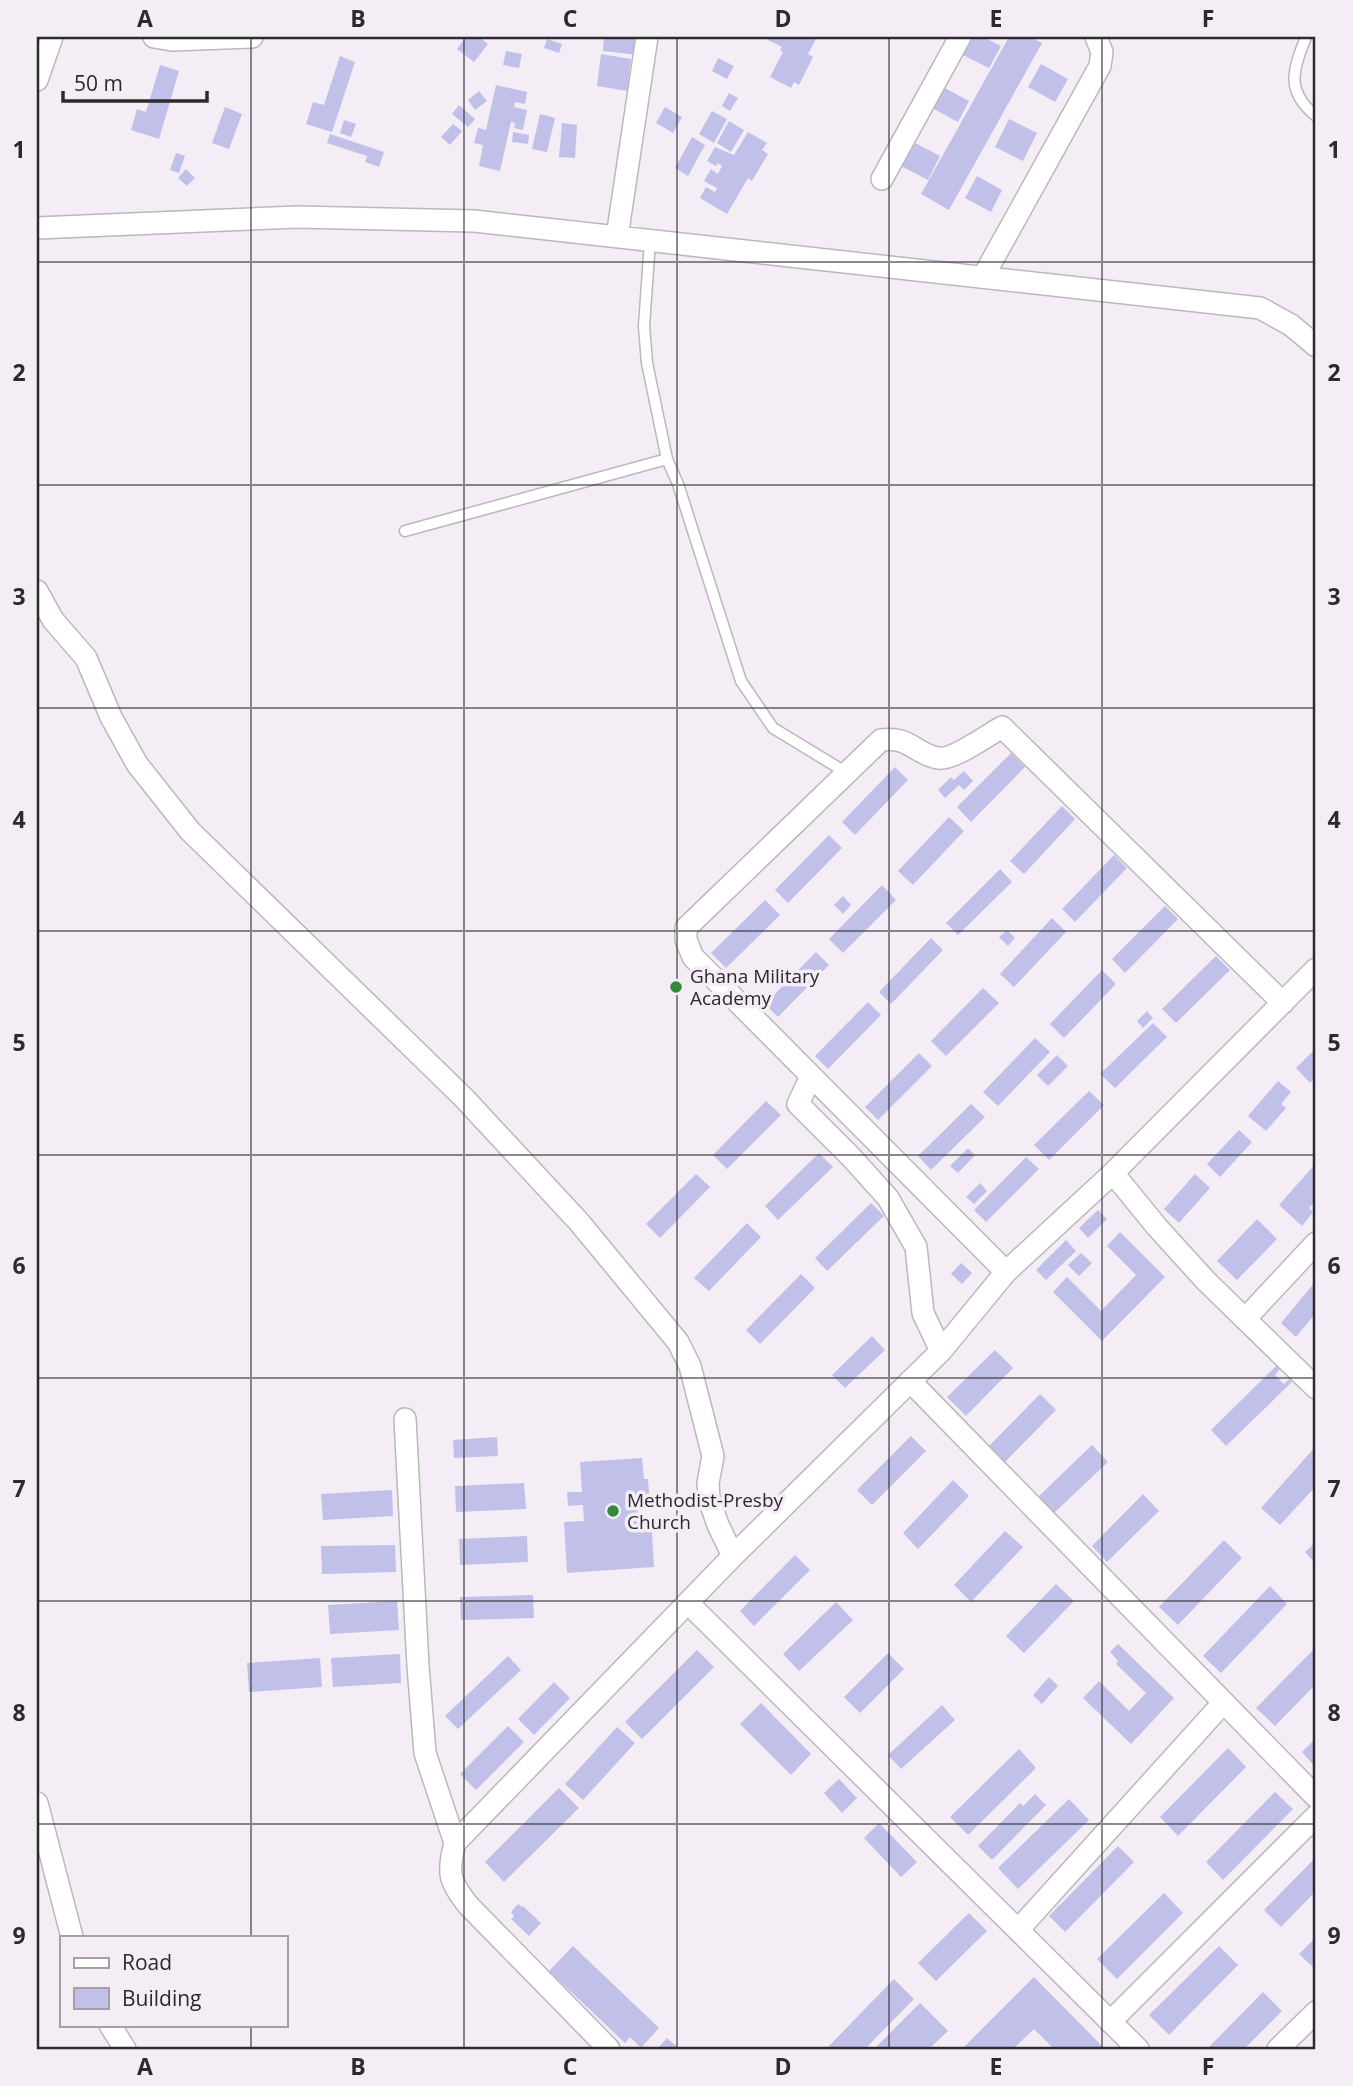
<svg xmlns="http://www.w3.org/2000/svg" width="1353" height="2086" font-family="'Open Sans',sans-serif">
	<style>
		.building { fill: #c0c0e9 }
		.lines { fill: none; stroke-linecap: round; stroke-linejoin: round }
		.service-casing { stroke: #bcb6be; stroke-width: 13 }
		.minor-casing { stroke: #bcb6be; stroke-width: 24 }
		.service { stroke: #fff; stroke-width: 10 }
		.minor { stroke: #fff; stroke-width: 21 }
		.grid { fill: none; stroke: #2c2a2d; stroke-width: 2; stroke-opacity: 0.55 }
		.poi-dot { fill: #328a39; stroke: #f4edf6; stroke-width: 2.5 }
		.labels { text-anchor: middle; stroke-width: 7; stroke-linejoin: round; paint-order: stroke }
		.poi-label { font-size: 19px; fill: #2c2a2d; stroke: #f4edf6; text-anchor: start }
		.neatline { fill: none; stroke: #2c2a2d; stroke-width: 2.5 }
		.grid-label { font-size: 23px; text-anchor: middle; font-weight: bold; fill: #2c2a2d }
	</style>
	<rect width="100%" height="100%" fill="#f4edf6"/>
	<path class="building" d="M466 37H479L488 44 474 62 457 49Z
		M604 37H640L639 55 603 51Z
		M769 37H817L808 54 813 57 799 85 794 82 791 88 770 77 783 52 780 50 782 47 768 40Z
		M972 37H983L1001 46 989 68 963 55Z
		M1009 37H1030L1042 43 949 210 921 194Z
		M547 39 562 44 559 53 544 48Z
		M506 51 522 54 519 68 503 65Z
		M601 54 631 59 627 91 597 86Z
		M340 56 355 62 332 132 306 124 313 102 324 105Z
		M718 58 734 66 727 79 712 71Z
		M1041 64 1068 79 1055 102 1028 87Z
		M160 65 179 71 159 139 131 130 137 109 146 112Z
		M496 85 527 92 525 104 515 102 514 107 527 110 523 130 514 128 515 123 511 122 500 171 479 166 483 145 474 143 478 128 486 130Z
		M943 87 969 101 958 122 932 108Z
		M479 91 487 101 475 110 468 100Z
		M729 93 738 98 730 111 722 106Z
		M459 105 475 119 468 127 452 114Z
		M225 107 242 114 229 149 212 143Z
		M665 107 682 117 673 133 656 123Z
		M712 111 727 119 714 143 699 134Z
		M540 114 555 118 547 152 532 149Z
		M1009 119 1037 133 1023 161 995 147Z
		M344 120 356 124 351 137 340 133Z
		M729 121 744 130 731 152 717 143Z
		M562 123 577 125 575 158 559 157Z
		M453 124 462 131 450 145 441 137Z
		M513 132 529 135 528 144 512 142Z
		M748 132 767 143 762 150 768 154 752 181 748 178 727 214 700 198 706 187 715 192 717 188 704 181 711 169 718 174 722 166 718 163 716 166 707 161 715 147 734 155Z
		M330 134 384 152 379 167 365 162 367 156 327 143Z
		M692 137 705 145 688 176 675 168Z
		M913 142 940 156 928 180 901 166Z
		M176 153 185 156 179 173 170 170Z
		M186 169 195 178 187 186 178 178Z
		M977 176 1002 190 991 212 965 198Z
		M1011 753 1025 767 971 822 957 807Z
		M895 767 908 780 855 835 842 822Z
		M964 771 973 781 964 790 959 785 945 798 938 790 951 777 954 780Z
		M1062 806 1075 819 1024 874 1010 861Z
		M949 817 964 831 913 885 898 871Z
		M829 835 842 848 788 903 775 890Z
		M1114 855 1127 868 1075 922 1062 909Z
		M1000 869 1012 882 958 935 946 923Z
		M882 885 896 900 843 953 829 939Z
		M843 896 851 905 843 914 834 905Z
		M765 900 780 915 726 968 711 953Z
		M1165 906 1178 919 1125 973 1112 959Z
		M1052 918 1066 932 1014 987 1000 974Z
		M1007 930 1015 938 1008 946 999 937Z
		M931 938 943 950 891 1004 879 992Z
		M816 952 829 965 778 1017 765 1004Z
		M1216 956 1230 970 1176 1023 1162 1009Z
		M1102 970 1116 984 1064 1038 1050 1024Z
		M983 988 999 1003 946 1056 931 1041Z
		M868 1002 881 1015 828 1069 815 1056Z
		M1147 1011 1153 1018 1143 1028 1137 1021Z
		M1153 1023 1167 1037 1115 1088 1100 1074Z
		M1035 1038 1050 1052 998 1106 983 1092Z
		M1316 1048V1077L1310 1083 1296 1068Z
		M919 1053 932 1066 878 1120 865 1107Z
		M1057 1055 1068 1066 1048 1086 1037 1075Z
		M1278 1081 1291 1092 1281 1104 1286 1108 1266 1131 1248 1116Z
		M1089 1091 1104 1105 1049 1160 1034 1145Z
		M766 1101 781 1115 727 1169 713 1155Z
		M971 1104 985 1117 931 1170 918 1156Z
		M1239 1130 1252 1142 1220 1177 1207 1164Z
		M968 1148 975 1155 958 1173 950 1166Z
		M819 1153 833 1167 778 1220 765 1206Z
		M1026 1157 1039 1169 986 1222 974 1210Z
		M1316 1163V1200L1309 1208 1313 1212 1302 1226 1279 1205Z
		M696 1174 710 1187 660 1238 646 1224Z
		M1195 1174 1210 1188 1179 1223 1164 1209Z
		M980 1183 987 1191 974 1204 966 1197Z
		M871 1203 884 1216 827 1271 815 1258Z
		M1098 1210 1107 1219 1088 1238 1079 1228Z
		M1257 1219 1277 1239 1237 1280 1217 1261Z
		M747 1223 761 1237 709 1291 694 1278Z
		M1120 1232 1165 1277 1102 1341 1053 1292 1067 1277 1101 1311 1136 1275 1107 1246Z
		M1066 1240 1076 1251 1046 1280 1036 1270Z
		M1081 1253 1092 1263 1079 1276 1068 1265Z
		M961 1263 972 1273 962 1284 951 1274Z
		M801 1274 815 1288 760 1344 746 1330Z
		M1316 1281V1313L1296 1337 1281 1323Z
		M872 1336 885 1350 845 1388 832 1375Z
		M995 1350 1013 1368 966 1416 947 1397Z
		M1276 1366 1280 1369 1275 1375 1284 1384 1289 1379 1292 1382 1226 1446 1211 1430Z
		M1040 1394 1056 1410 1005 1462 989 1446Z
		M911 1436 926 1451 872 1505 857 1490Z
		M497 1437 498 1456 454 1458 453 1440Z
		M1092 1445 1108 1462 1054 1513 1039 1496Z
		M1316 1446V1486L1280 1525 1261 1508Z
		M642 1458 644 1479H648L650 1507 637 1508 638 1520 651 1519 654 1567 567 1573 564 1522 584 1521 583 1505 568 1506 567 1492H582L580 1462Z
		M953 1480 969 1496 918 1549 903 1533Z
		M524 1483 526 1509 456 1512 455 1486Z
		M392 1490 393 1516 323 1520 321 1494Z
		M1143 1494 1159 1511 1107 1562 1092 1546Z
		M1005 1531 1023 1547 971 1602 954 1585Z
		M527 1536 528 1562 460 1565 459 1539Z
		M1224 1540 1242 1558 1178 1625 1159 1607Z
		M1316 1542V1564L1305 1552Z
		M395 1545 396 1572 322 1574 321 1546Z
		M795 1555 810 1570 754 1626 740 1611Z
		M1056 1584 1074 1601 1024 1653 1006 1636Z
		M1270 1586 1287 1604 1221 1673 1203 1656Z
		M533 1595 534 1618 461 1620 460 1597Z
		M397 1601 399 1630 330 1634 328 1605Z
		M836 1602 853 1620 799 1671 783 1654Z
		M1118 1644 1174 1698 1131 1744 1083 1698 1099 1681 1129 1711 1146 1693 1116 1664 1118 1661 1110 1652Z
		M1316 1647V1684L1275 1726 1256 1708Z
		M697 1650 714 1667 642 1739 625 1722Z
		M888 1653 904 1669 860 1713 844 1697Z
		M400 1654 401 1683 333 1687 331 1658Z
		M508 1656 521 1670 458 1729 445 1716Z
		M320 1658 322 1687 249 1692 247 1663Z
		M1049 1677 1058 1686 1042 1704 1033 1695Z
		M554 1682 570 1698 534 1735 518 1719Z
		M761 1703 811 1754 791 1775 740 1724Z
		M942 1705 955 1720 901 1769 888 1755Z
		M508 1726 524 1742 476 1790 460 1774Z
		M617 1727 635 1743 583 1800 565 1784Z
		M1316 1738V1768L1302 1752Z
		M1228 1748 1246 1767 1178 1836 1160 1817Z
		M1019 1749 1036 1768 968 1835 950 1817Z
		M839 1779 857 1798 842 1813 824 1793Z
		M559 1788 579 1808 504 1882 485 1862Z
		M1275 1792 1293 1809 1223 1880 1206 1862Z
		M1035 1794 1046 1805 992 1860 978 1846 1020 1803 1023 1806Z
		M1069 1799 1089 1820 1018 1889 998 1868Z
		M879 1823 917 1862 901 1877 864 1838Z
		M1118 1846 1134 1862 1065 1932 1049 1916Z
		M1316 1857V1891L1281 1927 1264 1910Z
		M1164 1893 1183 1913 1117 1979 1097 1959Z
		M518 1904 522 1907 523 1906 541 1923 529 1936 511 1919 514 1916 511 1912Z
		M969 1913 987 1931 936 1981 918 1963Z
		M1316 1937V1970L1299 1954Z
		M573 1946 659 2028 641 2048 630 2037 625 2043 549 1971Z
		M1219 1946 1238 1965 1169 2035 1149 2015Z
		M1034 1977 1105 2049H1054L1034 2029 1013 2049H962Z
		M894 1979 914 1999 865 2049H826Z
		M1263 1992 1282 2011 1244 2049H1207Z
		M920 2003 948 2031 929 2049H874Z
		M667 2038 680 2049H657Z"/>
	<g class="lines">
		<g class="service-casing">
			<path id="service" d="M1306 37C1293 70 1285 91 1316 116
				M650 241 644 326 647 363 667 459
				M405 531 667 459 678 484 741 681 773 728 847 773"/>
		</g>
		<g class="minor-casing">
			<path id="minor" d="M154 37 172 40 252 37
				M37 80 52 37
				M882 179 960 37
				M37 228 297 217 474 221 1260 308 1291 325 1316 346
				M617 237 647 37
				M983 277 1100 66 1102 52 1096 37
				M37 591 53 620 86 658 111 717 137 764 190 831 464 1098 579 1222 678 1342 690 1366 713 1456 708 1483 709 1499 718 1525 733 1556
				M811 1076 798 1104 851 1157 888 1198 916 1247 923 1313 941 1351
				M1113 1173 1157 1227 1206 1281 1316 1388
				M1006 1272 693 957 686 940V928L881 740C910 736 915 754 938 758 952 761 988 735 1002 727L1283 1003
				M1246 1318 1316 1243
				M910 1381 1316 1797
				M405 1419 418 1666 425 1753 455 1843
				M688 1603 1138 2049
				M37 1803 72 1937
				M1018 1930 1223 1703
				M1110 2022 1316 1816
				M110 2025 125 2049
				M609 2049 468 1905C449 1881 447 1873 455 1843L733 1556 941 1351 1006 1272 1113 1173 1316 969
				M1278 2049 1316 2012"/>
		</g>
		<use href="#service" class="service"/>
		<use href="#minor" class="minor"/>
	</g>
	<path class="grid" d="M251 37V1937M464 37V2049M677 37V2049M889 37V2049M1102 37V2049M37 262H1316M37 485H1316M37 708H1316M37 931H1316M37 1155H1316M37 1378H1316M37 1601H1316M37 1824H1316M251 2025V2049"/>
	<g class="poi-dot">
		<circle cx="676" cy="987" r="7"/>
		<circle cx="613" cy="1511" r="7"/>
	</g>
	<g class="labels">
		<g class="poi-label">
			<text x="690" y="983">Ghana Military<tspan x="690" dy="22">Academy</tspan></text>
			<text x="627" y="1507">Methodist-Presby<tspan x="627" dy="22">Church</tspan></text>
		</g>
	</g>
	<rect width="1353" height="2086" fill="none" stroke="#f4edf6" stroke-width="77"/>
	<rect x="60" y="1936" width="228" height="91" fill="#f4edf6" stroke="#a49fa6" stroke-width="2"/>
	<rect x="74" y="1958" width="35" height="10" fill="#ffffff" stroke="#a49fa6" stroke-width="2"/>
	<text x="122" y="1970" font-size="21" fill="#2c2a2d">Road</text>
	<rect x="74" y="1988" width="35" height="21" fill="#c0c0e9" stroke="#a49fa6" stroke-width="2"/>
	<text x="122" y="2006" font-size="21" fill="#2c2a2d">Building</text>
	<path d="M63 91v10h144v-10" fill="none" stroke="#2c2a2d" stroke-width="3.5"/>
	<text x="74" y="91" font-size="21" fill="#2c2a2d" stroke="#f4edf6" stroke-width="5" paint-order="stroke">50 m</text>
	<rect x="38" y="38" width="1276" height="2010" class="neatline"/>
	<g class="grid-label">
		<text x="145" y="27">A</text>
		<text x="358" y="27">B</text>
		<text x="570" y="27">C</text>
		<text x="783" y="27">D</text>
		<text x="996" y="27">E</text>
		<text x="1208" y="27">F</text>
		<text x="19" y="158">1</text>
		<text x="1334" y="158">1</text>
		<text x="19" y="381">2</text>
		<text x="1334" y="381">2</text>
		<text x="19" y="605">3</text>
		<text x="1334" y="605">3</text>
		<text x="19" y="828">4</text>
		<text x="1334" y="828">4</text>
		<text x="19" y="1051">5</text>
		<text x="1334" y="1051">5</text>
		<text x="19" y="1274">6</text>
		<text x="1334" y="1274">6</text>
		<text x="19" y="1497">7</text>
		<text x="1334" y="1497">7</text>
		<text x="19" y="1721">8</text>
		<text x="1334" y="1721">8</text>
		<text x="19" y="1944">9</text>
		<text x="1334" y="1944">9</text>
		<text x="145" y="2075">A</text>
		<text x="358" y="2075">B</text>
		<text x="570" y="2075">C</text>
		<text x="783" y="2075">D</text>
		<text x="996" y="2075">E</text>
		<text x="1208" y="2075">F</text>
	</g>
</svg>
